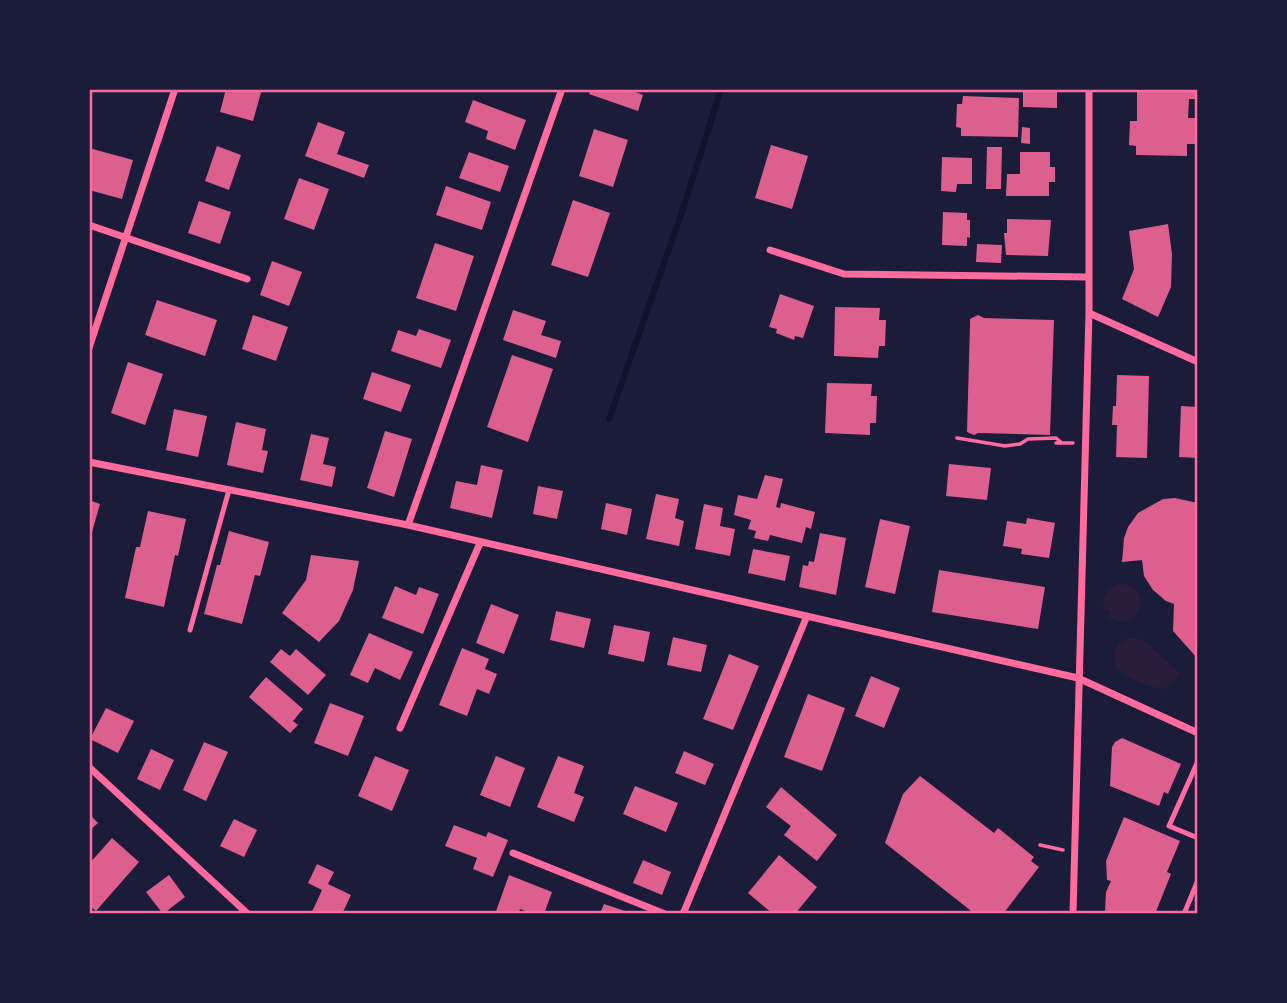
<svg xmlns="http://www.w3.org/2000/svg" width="1287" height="1003" font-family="Figtree,sans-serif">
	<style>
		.green { fill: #2a1e3b }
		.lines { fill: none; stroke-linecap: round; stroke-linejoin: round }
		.stream { stroke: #12122b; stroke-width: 6 }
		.building { fill: #dd5f8e }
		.path { stroke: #ff6b9d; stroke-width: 3.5 }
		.service { stroke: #ff6b9d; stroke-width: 5 }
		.minor { stroke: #ff6b9d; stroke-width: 7 }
		.neatline { fill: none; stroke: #ff6b9d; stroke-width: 2.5 }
	</style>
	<rect width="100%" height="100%" fill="#1b1b3a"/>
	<path class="green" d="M1124 584C1147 590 1145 616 1123 622L1109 618V610L1104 609C1101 595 1109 584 1124 584Z
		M1136 638 1146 642 1180 674 1164 690C1146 684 1102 675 1117 647 1121 639 1128 638 1136 638Z"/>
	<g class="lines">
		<path class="stream" d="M609 419 683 209 721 89"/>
	</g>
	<path class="building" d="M226 89H262L253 121 220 112Z
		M591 89H628L643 95 638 111 589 94Z
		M1137 89H1198V99H1189L1188 118H1198V144H1187V156L1136 155V146L1129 145 1130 121H1137Z
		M1023 91 1057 92V108L1023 107Z
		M963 96 1019 98 1018 137 961 136V128L956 127 957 104H962Z
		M473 100 526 120 515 150 486 139 488 131 465 122Z
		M318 122 345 132 337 154 369 165 364 178 305 156Z
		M1022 127 1030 128V144L1021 143Z
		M594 129 628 140 613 187 579 176Z
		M771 145 808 156 792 209 755 198Z
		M217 146 241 155 229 190 205 181Z
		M987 147H1002L1001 189H986Z
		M89 148 133 160 122 199 89 190Z
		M469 152 509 166 500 192 459 178Z
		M1020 152H1050V167H1055V182H1049V196H1006L1007 174H1020Z
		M942 157 972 158V184H957L956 192 941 191Z
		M299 178 329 189 314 230 284 219Z
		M446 186 491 202 482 230 436 215Z
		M573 200 610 213 588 277 551 265Z
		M199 201 231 212 220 244 188 233Z
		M943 212 967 213V220H970V238L967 237V246L942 245Z
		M1007 219 1051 220 1048 256 1006 255 1004 233H1007Z
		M1168 224 1172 254 1171 287 1158 317 1122 299 1134 269 1129 231Z
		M435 243 474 256 456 311 416 298Z
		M977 244 1002 245 1001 263 976 262Z
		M272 261 302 272 289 306 260 295Z
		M780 294 814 306 803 338 795 336 794 340 776 333 777 329 769 327Z
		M157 300 217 320 205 356 145 335Z
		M835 307 880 308 879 320H886L885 346H879L878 358 834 356Z
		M513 310 546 321 541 335 561 341 556 358 503 340Z
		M253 315 288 327 276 361 242 349Z
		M978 315 984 318 1054 320 1050 435 978 433 974 435 967 432 970 324V319Z
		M419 329 451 340 441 368 391 351 398 330 416 336Z
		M512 355 553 369 528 442 487 427Z
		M128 362 163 374 145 425 111 413Z
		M372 372 411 385 401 412 363 399Z
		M1117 375 1149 376 1147 458 1116 457 1117 425H1112L1113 406H1116Z
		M827 383 872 384 871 396H877L876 423H870V435L825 433Z
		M1181 406 1198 407V458L1179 457Z
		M174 409 207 416 198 457 166 450Z
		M236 422 266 429 262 450 268 451 263 473 227 465Z
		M385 431 412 439 394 497 367 488Z
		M311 434 329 438 323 464 336 467 332 487 300 480Z
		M949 464 991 468 987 500 946 496Z
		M481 465 503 470 492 518 450 508 456 481 477 485Z
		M765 475 783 479 776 507 780 508 781 503 815 512 811 529 806 527 802 543 770 535 768 541 754 538 756 531 748 529 751 520 734 515 738 495 757 499Z
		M538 486 563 491 557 519 533 514Z
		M656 494 679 499 675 518 684 521 679 546 646 539Z
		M1175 498 1198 503V659L1173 631 1174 604 1166 601 1153 590 1144 576 1142 560 1122 562 1124 538 1128 527 1138 513 1163 499Z
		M89 500 100 504 90 539H89Z
		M606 503 632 509 627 535 601 529Z
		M704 504 723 508 720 526 735 529 730 556 695 549Z
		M148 511 186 519 178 556 175 555 164 607 125 598 136 547H140Z
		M1027 518 1055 523 1049 558 1021 554 1022 549 1003 546 1007 521 1026 524Z
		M880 519 910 526 895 594 865 587Z
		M229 531 269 542 260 576 255 575 242 624 204 614 217 565H220Z
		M820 533 846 538 836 595 799 587 803 565 808 566 809 561 814 562Z
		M753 549 790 556 785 581 748 573Z
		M311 555 359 561 353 590 339 621 319 642 282 613 306 580Z
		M939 570 1045 587 1038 629 932 612Z
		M395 586 416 595 419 587 439 594 423 634 382 618Z
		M491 604 519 615 504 654 476 643Z
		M556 611 591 619 584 648 550 640Z
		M614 625 650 632 644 662 608 654Z
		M369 633 413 652 400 680 375 668 368 683 350 675Z
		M673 637 707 645 701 672 667 665Z
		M462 648 489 659 485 669 497 674 489 694 477 689 467 716 439 705Z
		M281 649 290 656 296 649 326 675 308 695 270 662Z
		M729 654 759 666 733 730 703 719Z
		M871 676 900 688 884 728 855 716Z
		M266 677 303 709 293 721 298 725 290 733 249 697Z
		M808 694 845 708 822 771 784 757Z
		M330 703 364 716 348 756 314 743Z
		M106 708 134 721 118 753 90 739Z
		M1122 738 1181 764 1168 794 1164 792 1159 806 1110 786 1112 747 1115 742Z
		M204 742 228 752 206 801 183 790Z
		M151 749 174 760 160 790 137 779Z
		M684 751 714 764 705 785 675 773Z
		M375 756 409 770 392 811 358 796Z
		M496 756 525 768 510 807 480 795Z
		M558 756 584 766 574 793 584 797 574 822 537 807Z
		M920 776 994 833 998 828 1034 857 1031 861 1039 867 1003 914H975L885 843 903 794Z
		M635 786 678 803 666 832 623 814Z
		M781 787 837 835 817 861 784 835 791 826 766 807Z
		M89 814 98 823 89 831Z
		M1124 817 1180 841 1167 872 1171 874 1155 914 1105 912 1106 892 1111 881 1107 880 1106 861Z
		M234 819 257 830 244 857 220 846Z
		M454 825 486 837 488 832 508 840 493 877 473 869 477 858 445 846Z
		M112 838 139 862 96 911 89 905V864Z
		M779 855 817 887 795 914H773L748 893Z
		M643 860 671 872 662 895 633 883Z
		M317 864 334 872 328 884 351 895 342 914H311L322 890 308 883Z
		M169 875 185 897 163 914 146 892Z
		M509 875 552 892 544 914H534L520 909 518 914H495Z
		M604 904 631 913V914H600Z"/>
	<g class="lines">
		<path class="path" d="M957 438 1005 446 1020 444 1028 439 1056 438 1062 443
			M1056 443H1073
			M1040 845 1063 850"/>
		<path class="service" d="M190 630 229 490
			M1198 761 1169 826 1198 838
			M1184 914 1198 880"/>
		<path class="minor" d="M89 225 247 279
			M770 250 844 274 1088 277
			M1089 313 1198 362
			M89 348 175 89
			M89 462 408 525 1078 678 1198 733
			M408 525 562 89
			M400 728 480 543
			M89 767 248 914
			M513 853 665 914
			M683 914 807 616
			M1073 914 1089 313V89"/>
	</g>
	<rect width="1287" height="1003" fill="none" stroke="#1b1b3a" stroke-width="182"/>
	<rect x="91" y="91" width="1105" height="821" class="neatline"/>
</svg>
